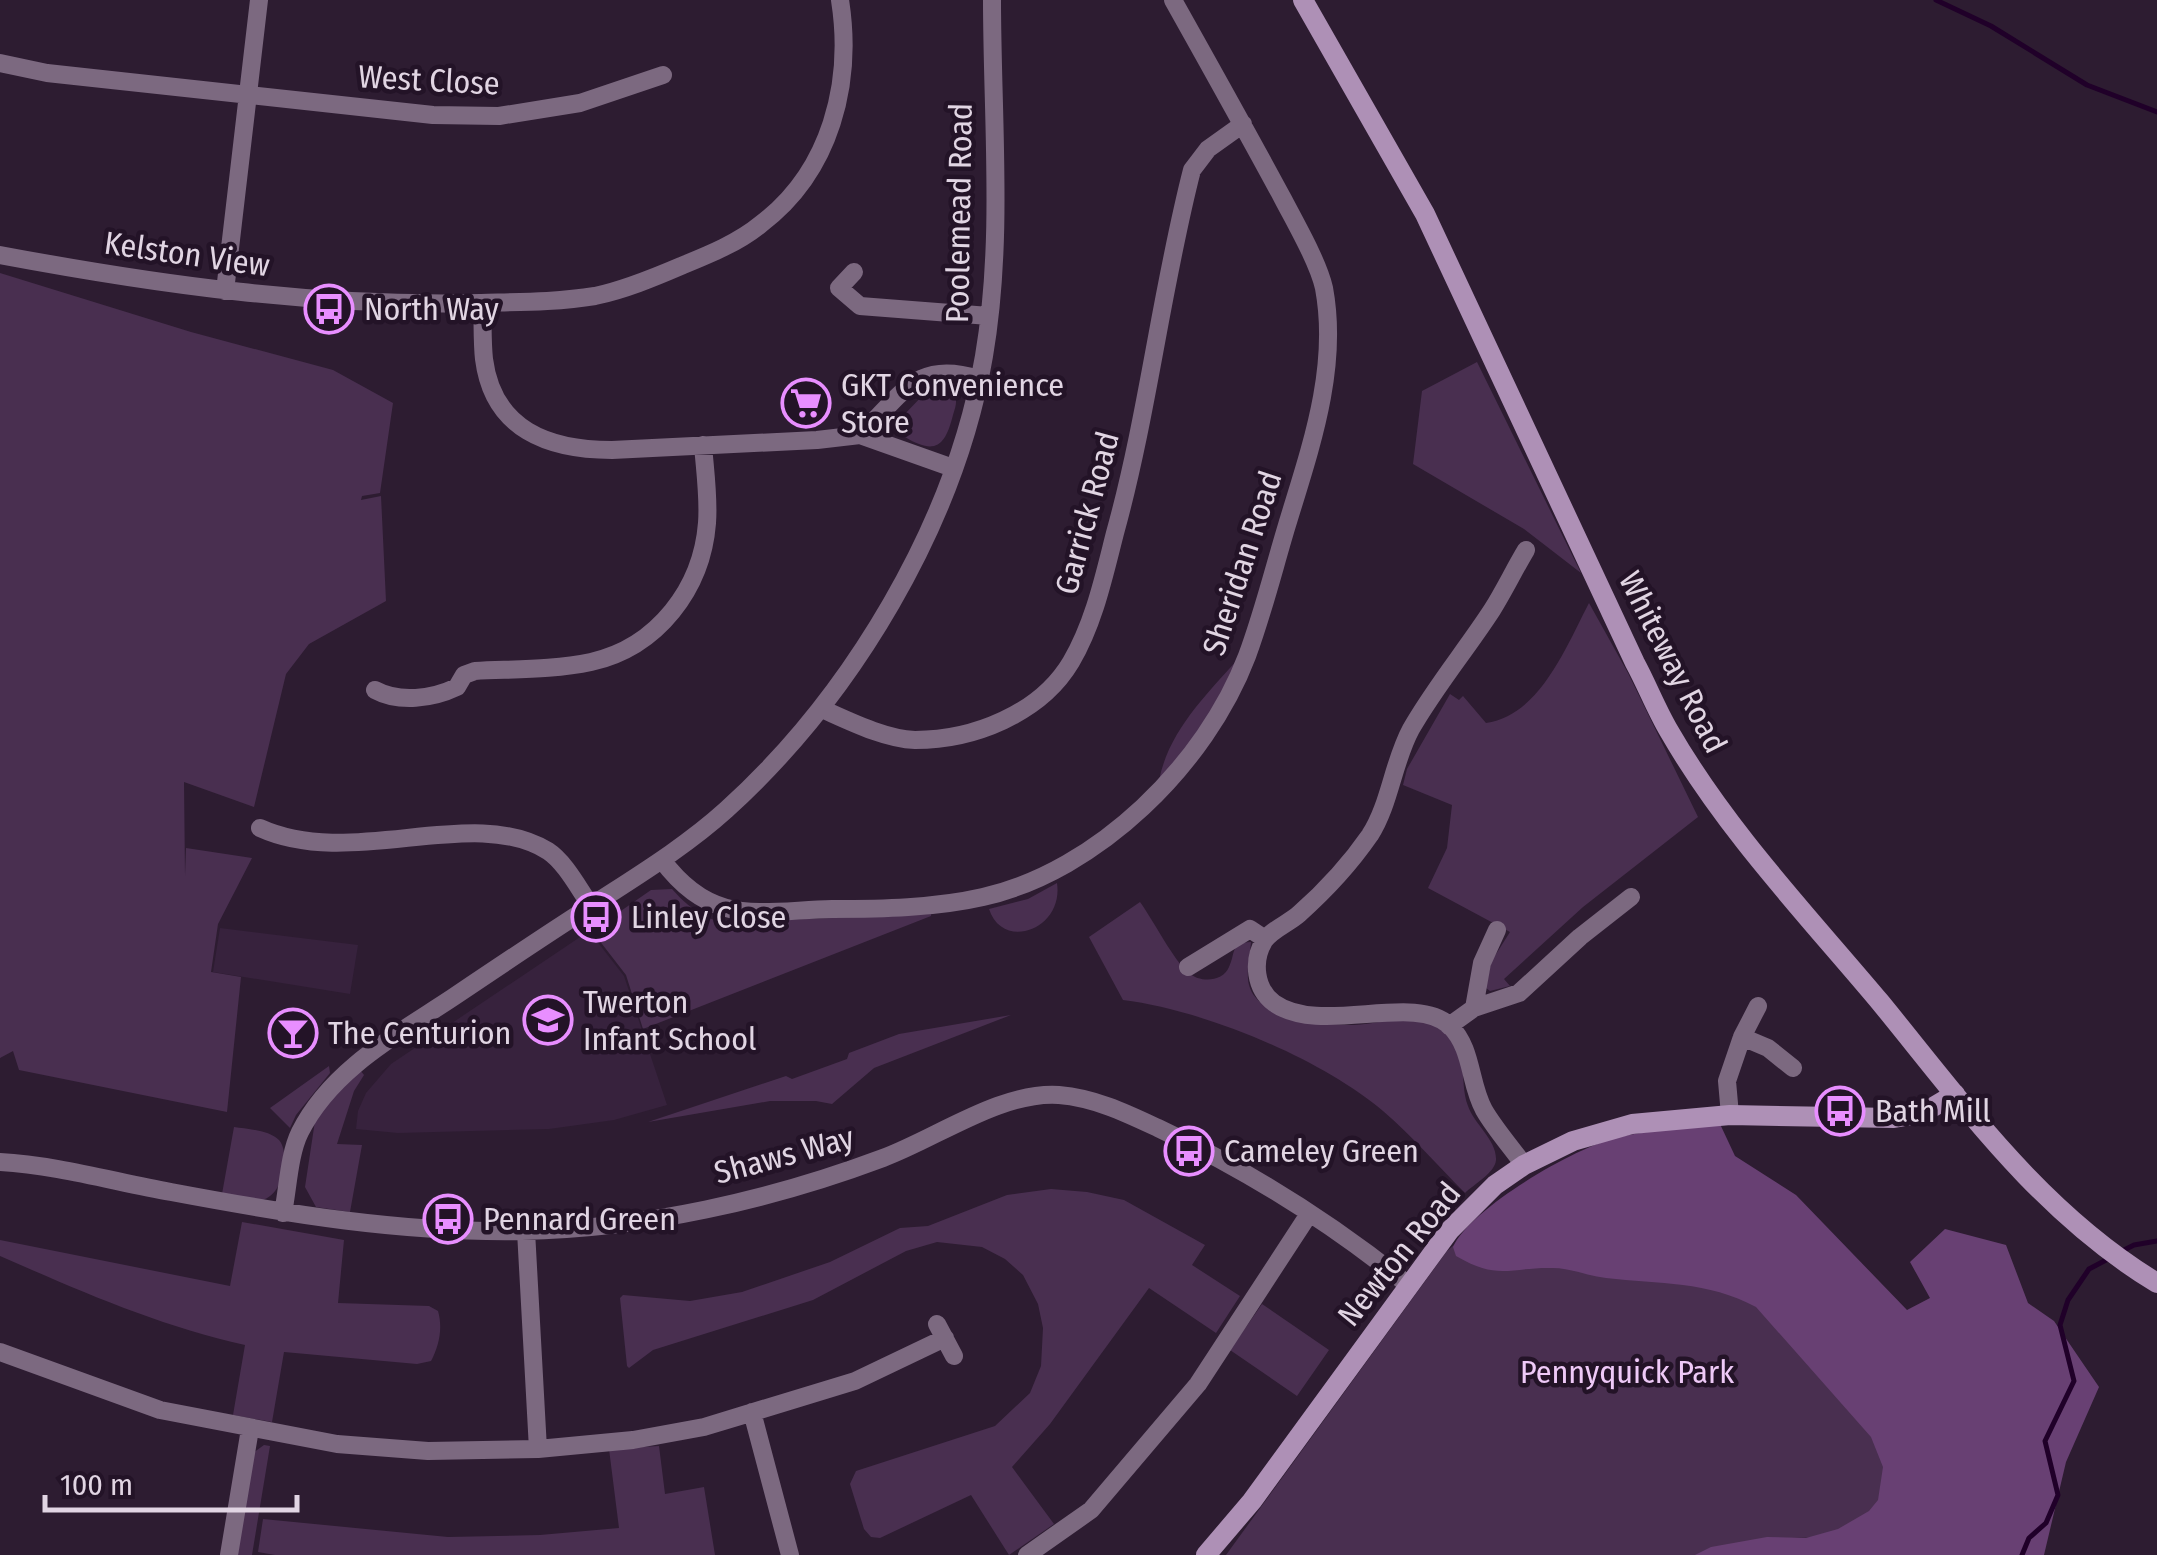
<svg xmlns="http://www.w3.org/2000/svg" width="2157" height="1555" font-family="'Fira Sans Condensed',sans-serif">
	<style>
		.built { fill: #37223d }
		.green { fill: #492f50 }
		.forest { fill: #684073 }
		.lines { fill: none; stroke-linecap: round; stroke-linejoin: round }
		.stream { stroke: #200029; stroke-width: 5 }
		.street { stroke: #7c6980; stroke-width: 18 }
		.secondary { stroke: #ae90b6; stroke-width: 20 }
		.labels { text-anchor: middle; stroke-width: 9; stroke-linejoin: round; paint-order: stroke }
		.street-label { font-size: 32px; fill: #e1d5e3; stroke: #231327 }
		.poi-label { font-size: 32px; fill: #e1d5e3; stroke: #231327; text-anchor: start }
		.park-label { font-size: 32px; fill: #eec9f7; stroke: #231327 }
	</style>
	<rect width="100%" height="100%" fill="#2d1c31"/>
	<path class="built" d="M220 928 358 945 350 994 213 972Z
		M589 931 624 976 667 1105 614 1120 549 1129 398 1133 356 1129 358 1111 366 1093 391 1064Z"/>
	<path class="green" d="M0 273 191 332 333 370 393 403 380 493 362 496 361 500 381 496 386 601 309 644 286 674 254 807 184 782 185 876 186 848 252 858 218 924 211 972 241 977 227 1112 19 1070 13 1051 0 1058Z
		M1477 362 1581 573 1524 529 1413 464 1422 391Z
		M937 385 953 390C958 401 956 405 953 415 945 447 935 455 905 437L901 418 926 392Z
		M1589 603 1628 673 1698 817 1583 907 1504 979 1510 986 1490 991 1486 988 1491 962 1510 932 1428 888 1447 848 1452 805 1403 785 1407 769 1450 694 1459 700 1463 696 1486 723C1540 715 1566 647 1589 603Z
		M1238 659 1207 721 1159 781C1168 732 1206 695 1238 659Z
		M1057 883C1064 929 1003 952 989 909L1028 899Z
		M672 889C694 914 716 926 750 925 761 925 771 927 781 920L931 914V916L643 1029 626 975 592 931 651 890Z
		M1140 902C1152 918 1175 963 1189 973 1200 983 1223 982 1229 967 1236 952 1230 943 1251 942 1250 956 1245 975 1250 988 1260 1018 1327 1026 1354 1025 1380 1024 1421 1009 1444 1027 1471 1048 1458 1079 1468 1106 1474 1124 1497 1140 1496 1160 1495 1173 1474 1184 1465 1193 1438 1166 1412 1136 1383 1111 1320 1058 1204 1010 1123 1000L1089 937Z
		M1011 1015 874 1068 832 1104 816 1101H770L648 1122 786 1076 792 1079 847 1059 849 1053 899 1034Z
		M329 1066 330 1073 296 1115 290 1128 270 1108Z
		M360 1070 364 1075 354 1091 337 1144 362 1145 350 1212 316 1207 305 1187 315 1121 325 1102Z
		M234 1127C247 1129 269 1130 279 1140 291 1154 283 1197 261 1200 250 1201 234 1196 222 1194Z
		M1584 1187 1901 1383 1877 1509 1836 1539C1784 1535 1754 1541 1704 1555H1226L1447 1251 1481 1222Z
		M1051 1189 1087 1192 1124 1200 1205 1245 1192 1265 1240 1296 1216 1333 1149 1288 1050 1424 1012 1467 1054 1524 1009 1555 971 1495 880 1538 871 1537 864 1529 850 1484 856 1471 995 1426 1030 1393 1041 1366 1043 1328 1038 1304 1023 1275 1005 1259 982 1247 937 1242 906 1251 813 1300 653 1350 629 1368 627 1366 620 1298 623 1295 690 1301 742 1292 830 1262 900 1228 928 1226 1007 1195Z
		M242 1222 344 1240 338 1303 429 1306 438 1311C443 1328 439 1346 431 1361L417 1364 284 1352 272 1422 233 1415 245 1345C159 1326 80 1291 0 1256V1240L230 1286Z
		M1262 1304 1329 1350 1297 1396 1230 1350Z
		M264 1445 270 1446 252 1555H236L253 1453Z
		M659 1446 665 1494 704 1487 715 1555H275L258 1552 263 1519 448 1537 540 1535 619 1528 609 1449Z"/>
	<path class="forest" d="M1720 1124 1735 1156 1796 1195 1907 1310 1930 1298 1910 1262 1945 1229 2006 1245 2028 1303 2054 1321 2099 1387 2066 1462 2044 1555H1695L1711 1547 1767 1537 1806 1538 1838 1529 1869 1511 1878 1500 1883 1467 1871 1437 1756 1307C1708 1281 1659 1284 1606 1278 1588 1276 1570 1268 1553 1268 1509 1267 1499 1281 1456 1256L1453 1247C1470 1208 1577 1146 1619 1137 1652 1130 1687 1128 1720 1124Z"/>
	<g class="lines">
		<path class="stream" d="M1936 0 1991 26 2087 85 2157 112
			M2122 1251 2134 1245 2157 1241
			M2022 1555 2029 1538 2046 1523 2058 1495 2045 1441 2074 1381 2060 1325 2068 1300 2089 1269 2108 1259"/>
		<path class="street" d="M0 63 47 73 433 115 499 116 580 103 663 75
			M0 255C160 285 319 307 481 303 518 302 559 302 595 296 624 290 653 278 681 266 708 255 738 243 761 224 831 171 853 83 840 0
			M854 272 839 288 860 306 989 316
			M225 291 259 0
			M482 303C483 322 482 341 484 359 493 430 549 450 612 450L817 440 860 435 953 468
			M860 435C902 395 916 359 978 379
			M375 690C399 703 432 699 457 687L464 675 475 671C513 669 554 670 591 662 658 647 702 588 707 523 709 498 705 471 703 445
			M822 709C849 721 885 739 915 740 973 740 1040 714 1071 662 1094 623 1104 576 1115 533 1148 414 1161 290 1192 170L1208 149 1243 124
			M260 828C352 870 472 804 548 851 565 862 579 889 591 906
			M662 860C712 927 758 911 832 909 881 909 935 908 983 897 1098 871 1206 764 1247 656 1263 613 1274 568 1287 525 1310 449 1339 369 1324 288 1318 262 1296 224 1283 199 1247 132 1210 66 1173 0
			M1188 967 1250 929 1265 939
			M1474 1008 1482 963 1497 930
			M1449 1026 1474 1008 1519 993 1580 937 1631 897
			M1742 1037 1758 1006
			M1730 1115 1727 1081 1742 1037 1768 1048 1793 1068
			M0 1162C57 1165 115 1182 171 1192 288 1214 402 1233 522 1231 643 1229 771 1200 883 1158 937 1138 1001 1091 1059 1095 1095 1098 1126 1113 1158 1128 1247 1170 1330 1222 1407 1284
			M1524 1165C1511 1147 1495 1129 1484 1110 1469 1083 1473 1049 1450 1026 1415 992 1320 1036 1274 1003 1255 989 1252 961 1264 941 1271 930 1289 923 1299 914 1326 890 1350 864 1370 835 1390 804 1393 762 1411 729 1435 687 1466 650 1492 610 1504 591 1514 570 1526 550
			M283 1213C288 1188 289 1154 300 1132 331 1070 396 1035 452 998 498 967 544 936 591 906 637 876 685 847 726 810 852 696 955 524 984 356 1004 239 992 118 992 0
			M526 1231 538 1449
			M937 1324 954 1356
			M0 1352 160 1410 337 1444 428 1451 538 1449 633 1440 704 1427 855 1381 945 1338
			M752 1412 790 1555
			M229 1555 250 1429
			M1027 1555 1091 1510 1198 1384 1309 1214"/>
		<path class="secondary" d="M1303 0 1425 214 1635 663C1647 685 1656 709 1669 731 1726 830 1807 915 1880 1002 1965 1106 2041 1213 2157 1283
			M1206 1555 1252 1501 1449 1231 1495 1185 1524 1165 1573 1141 1632 1124 1730 1115 1894 1118 1923 1113 1955 1094"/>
	</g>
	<defs>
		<g id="bus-ring" transform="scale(2.5)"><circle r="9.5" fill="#231327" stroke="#e88eff" stroke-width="1.5"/><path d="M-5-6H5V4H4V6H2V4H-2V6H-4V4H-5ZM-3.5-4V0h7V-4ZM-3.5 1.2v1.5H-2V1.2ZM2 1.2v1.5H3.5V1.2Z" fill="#e88eff"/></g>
		<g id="supermarket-ring" transform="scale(2.5)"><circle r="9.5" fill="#231327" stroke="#e88eff" stroke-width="1.5"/><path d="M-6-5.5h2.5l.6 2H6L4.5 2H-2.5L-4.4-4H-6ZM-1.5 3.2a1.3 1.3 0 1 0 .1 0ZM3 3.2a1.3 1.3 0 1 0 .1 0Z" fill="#e88eff"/></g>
		<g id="school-ring" transform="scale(2.5)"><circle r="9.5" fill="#231327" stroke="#e88eff" stroke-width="1.5"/><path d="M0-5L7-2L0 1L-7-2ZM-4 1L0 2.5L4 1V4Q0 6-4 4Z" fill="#e88eff"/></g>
		<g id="bar-ring" transform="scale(2.5)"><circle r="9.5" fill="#231327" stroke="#e88eff" stroke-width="1.5"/><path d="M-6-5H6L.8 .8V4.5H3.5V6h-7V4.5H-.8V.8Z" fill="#e88eff"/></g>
	</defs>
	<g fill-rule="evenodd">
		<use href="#bus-ring" x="329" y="309"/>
		<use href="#supermarket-ring" x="806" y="403"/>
		<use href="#bus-ring" x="596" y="917"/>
		<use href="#school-ring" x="548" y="1020"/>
		<use href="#bar-ring" x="293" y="1033"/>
		<use href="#bus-ring" x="1840" y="1111"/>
		<use href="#bus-ring" x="1189" y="1151"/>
		<use href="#bus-ring" x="448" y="1219"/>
	</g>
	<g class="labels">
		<g class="street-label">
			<text transform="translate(429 80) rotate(3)" y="11">West Close</text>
			<text transform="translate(959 213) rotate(-89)" y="11">Poolemead Road</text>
			<text transform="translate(187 254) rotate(8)" y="11">Kelston View</text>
			<text transform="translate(1087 513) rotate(-75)" y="11">Garrick Road</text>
			<text transform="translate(1242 563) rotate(-72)" y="11">Sheridan Road</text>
			<text transform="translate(1673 662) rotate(63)" y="11">Whiteway Road</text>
			<text transform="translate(784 1155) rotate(-15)" y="11">Shaws Way</text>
			<text transform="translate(1399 1254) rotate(-51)" y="11">Newton Road</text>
		</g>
		<g class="poi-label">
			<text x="364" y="320">North Way</text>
			<text x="841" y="396">GKT Convenience<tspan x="841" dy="37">Store</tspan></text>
			<text x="631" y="928">Linley Close</text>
			<text x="583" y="1013">Twerton<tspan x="583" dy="37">Infant School</tspan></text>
			<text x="328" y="1044">The Centurion</text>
			<text x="1875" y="1122">Bath Mill</text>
			<text x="1224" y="1162">Cameley Green</text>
			<text x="483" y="1230">Pennard Green</text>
		</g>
		<g class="park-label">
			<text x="1627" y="1383">Pennyquick Park</text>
		</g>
	</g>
	<path d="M45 1495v15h252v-15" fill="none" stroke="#e1d5e3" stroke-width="5"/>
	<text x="60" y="1495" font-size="30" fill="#e1d5e3" stroke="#231327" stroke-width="8" paint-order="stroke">100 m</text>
</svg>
